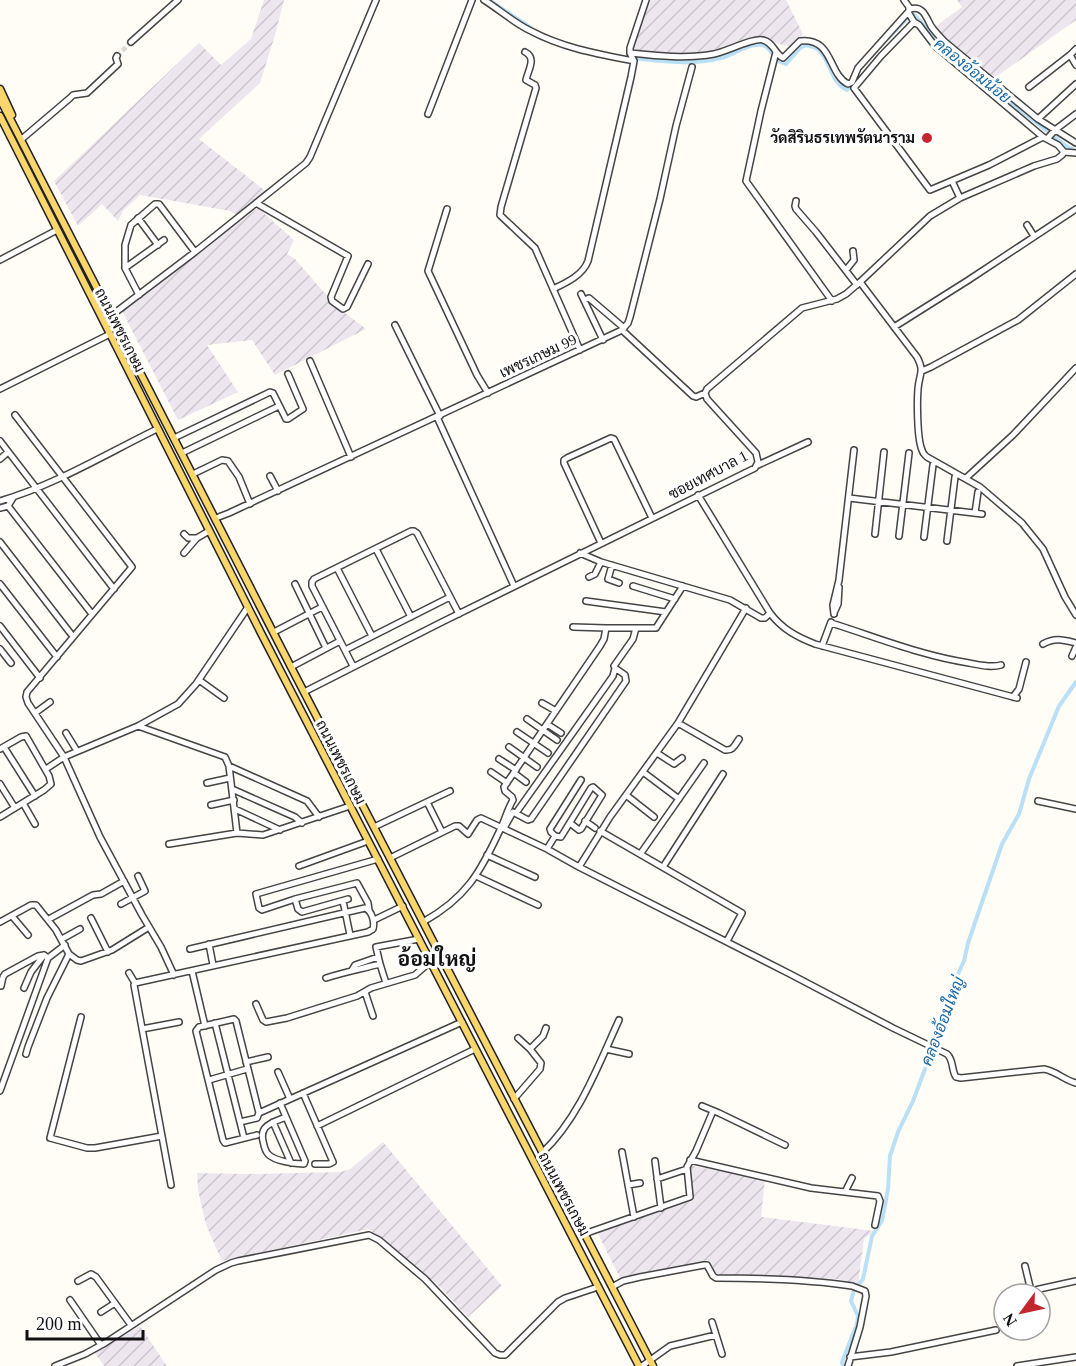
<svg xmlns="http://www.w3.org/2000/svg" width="1076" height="1366" font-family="'Times New Roman',Sarabun,serif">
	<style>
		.industrial { fill: url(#industrial-furrows) }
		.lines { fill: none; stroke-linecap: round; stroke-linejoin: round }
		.canal { stroke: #b9e0f7; stroke-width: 4 }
		.minor-tunnel { stroke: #dbdad3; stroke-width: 5; stroke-dasharray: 5 2.5; stroke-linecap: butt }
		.minor-casing { stroke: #444; stroke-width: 8 }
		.major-casing { stroke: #222; stroke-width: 9 }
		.minor { stroke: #fff; stroke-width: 5 }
		.major { stroke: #f9d66b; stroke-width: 6 }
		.poi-dot { fill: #c4262e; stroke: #fff; stroke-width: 2 }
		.labels { text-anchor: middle; stroke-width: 6; stroke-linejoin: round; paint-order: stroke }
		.poi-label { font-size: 15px; font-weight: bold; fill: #111; stroke: #fff; text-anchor: end }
		.street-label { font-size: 15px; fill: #111; stroke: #fff }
		.water-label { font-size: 16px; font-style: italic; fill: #1768a6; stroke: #fff }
		.district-label { font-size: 21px; font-weight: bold; fill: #111; stroke: #fff }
	</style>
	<defs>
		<pattern id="industrial-furrows" width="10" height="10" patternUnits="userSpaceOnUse" patternTransform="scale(1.5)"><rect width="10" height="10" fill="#eee6ef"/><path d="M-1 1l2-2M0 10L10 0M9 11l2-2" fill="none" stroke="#cbc4cc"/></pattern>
	</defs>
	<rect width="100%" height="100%" fill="#fffdf5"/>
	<path class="industrial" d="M264 0H284L275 35 260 83 199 139 268 193 238 216 230 211 140 195 123 211 118 221 102 204 78 226 54 181 199 43 221 65 251 39Z
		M650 0H786L803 34 792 47 759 39 719 56 686 61 638 57 631 53Z
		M957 0H1076V20L993 79 932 29 962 7Z
		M258 208 294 240 287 254 295 259 336 306 366 329 275 375 252 340 207 345 238 392 178 420 121 309Z
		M383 1142 502 1286 468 1317 440 1287 369 1229 222 1261 206 1225 198 1190 197 1173 249 1174 341 1172 350 1169Z
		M687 1165 765 1179 761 1217 874 1231 864 1239 858 1284 838 1279 713 1276 712 1261 621 1280 597 1232 692 1201Z
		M140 1326 167 1366H104L95 1353Z"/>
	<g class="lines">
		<path class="canal" d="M489 0 531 28
			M888 38 912 13C922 21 932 37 941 47L1066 146 1076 151
			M632 58C663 61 689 66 721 58 733 55 744 46 756 45 774 43 770 61 786 64L800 48 806 45C810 46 816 47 819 50 831 62 831 83 847 90L854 82
			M843 1366 842 1362 857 1324 858 1316 851 1301 854 1290 863 1279 872 1236 882 1221 888 1189 890 1156 898 1132 913 1101 925 1069 930 1050 947 1015 954 996 957 976 964 961 968 943 1002 844 1019 814 1029 779 1059 706 1076 682"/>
		<path class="minor-tunnel" d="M117 56 131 42"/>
		<g class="minor-casing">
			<path id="minor" d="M484 0C500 10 514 23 531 31 563 48 598 54 634 61
				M910 9C923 5 926 17 931 26 935 32 940 37 945 42L1038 119 1076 143
				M914 22 881 56 854 88 930 190 989 165 1043 137
				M131 42 178 0
				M1076 49 1070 55 1076 65
				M525 52C537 58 528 70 526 80L535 85 536 88 501 207 500 215 535 248 580 350
				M776 52 761 111 746 181 832 301
				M630 53C658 56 686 59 714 54 725 52 755 37 763 40 773 42 775 54 783 58L800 41C833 37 828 74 848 84L852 82 858 68 909 11V7L904 0
				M1029 87 1070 55
				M428 114 472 0
				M1038 119 1076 84
				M23 138 70 98 73 95 87 93 118 64 116 58 117 56
				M1047 139 1055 130 1076 114
				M1064 152 1076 153
				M952 181 960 198
				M796 201 795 206 796 209 816 232 857 285
				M256 203 348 256 331 297 332 301 343 309 347 307 368 264
				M447 209 428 271 477 375 488 393
				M138 218 158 245
				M1027 225 1034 236
				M0 260 57 230
				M125 268 164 240
				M846 270 854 260 853 251
				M860 282 917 357C925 372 919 374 918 389 917 401 917 439 922 450 923 454 924 454 927 457L980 487 1022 523 1043 549 1065 597 1076 615
				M553 289C566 283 583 275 588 261L631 77 634 61 630 53V48L646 0
				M581 294 603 340
				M139 295 125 268V245L131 225 155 204H159L195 252
				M584 300 589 298 624 328
				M112 315 195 252 306 163 310 157 376 0
				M395 325 440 416
				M894 327 967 281 1076 209
				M622 330 693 396 696 397 705 393
				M310 361 351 457
				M922 371 931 367 1018 320 1076 274
				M0 389 110 334
				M15 415 132 567 27 692 26 697 28 703 64 757 100 837 142 915 161 947 174 975
				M437 417 514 586
				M174 438 270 392 273 393 286 419H288L303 409 288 374
				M0 441 114 589
				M182 453 279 406
				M0 459 8 452
				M758 465 808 442
				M193 474 222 460 228 461 239 477 250 504
				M270 476 278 491
				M966 478 1013 435 1076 368
				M698 495 770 613C782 629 797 637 815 644L1017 698
				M849 498 982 514
				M0 501C55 485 106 454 157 429
				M8 506 92 614
				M0 508 8 506 13 498
				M975 513 978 492
				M216 518 229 513 622 330 628 323 630 317 660 199 676 126 692 67
				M184 534 188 538H197
				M875 534 884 452
				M899 536 909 453
				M924 537 933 465
				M947 541 955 477
				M0 542 71 634
				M601 543 564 463V460L567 458 611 438 614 439 652 518
				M376 549 411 617
				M184 553 197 538 209 531
				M580 553 601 562 730 600 761 618H765L770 613
				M612 565 608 579 619 583
				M337 568 372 636
				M589 577 595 574 601 562
				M0 584 57 657
				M295 584 326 648
				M633 586 675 599
				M586 601 666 612
				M834 613 838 604 839 587
				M834 614 833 605 839 580 854 450
				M831 623C876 637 922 656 969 663 980 665 991 668 1001 665
				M0 626 40 678
				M573 627 606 628
				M274 632 322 607
				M1043 644C1055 637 1064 640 1076 643
				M822 646 831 622
				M0 649 11 663
				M345 650 450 597
				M1072 656 1076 647
				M353 666 312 586V582L314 579 411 531H414L417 533 459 614
				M291 667 340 641
				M199 680 224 698
				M304 692 440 623 755 468 758 462 756 453 707 399 705 393 707 389 802 308 837 299 846 294 860 282 930 216 960 198 1034 166 1057 159 1062 155 1064 152 1058 145 1043 137 935 46 919 25 914 22 908 12
				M1013 697 1019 689 1026 662
				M542 703 556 711
				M35 713 50 702
				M527 719 557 740
				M678 723 725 750C733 751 735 745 739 739
				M547 724 561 733
				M138 726 225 757 229 766 237 833
				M517 732 548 753
				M66 733 77 751
				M4 747 35 796
				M509 747 537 767
				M0 749 21 737 26 736 49 776 51 784 44 790 0 817
				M657 753 674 764 682 758
				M499 759 516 770
				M229 766 307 801 319 817
				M46 769 64 757 138 726 178 704 196 684 248 607
				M491 772 507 783
				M643 772 679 799
				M514 773 526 782
				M207 783 230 778
				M0 784 15 808
				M232 789 295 817 302 823
				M626 795 654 817
				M1038 801 1076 809
				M427 802 442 832
				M23 803 35 824
				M211 805 234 800
				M235 809 280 830
				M516 813 613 676 615 668
				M585 821 595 828
				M374 827 450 791
				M504 828 513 812 528 820 531 819 626 681 625 675 615 668 614 666 633 639 636 628
				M600 831 742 913 727 941
				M555 836 561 837 591 788 593 787 602 795 581 829 579 830 570 823
				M169 844 237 833 263 835 350 806
				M547 849 555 836 551 832 550 829 581 780
				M641 853 704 763
				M487 855 535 877
				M390 858 455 826H459L468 834 477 820 481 818 547 849 579 867 790 974 893 1028 947 1054C954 1060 951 1070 956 1077L961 1078 1044 1069C1056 1071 1064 1080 1076 1083
				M299 866 368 841
				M579 867 610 817 678 723 746 608
				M663 867 723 774
				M476 876 538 905
				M295 899 357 883 368 903 369 910
				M348 899 302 912 298 909 295 899 262 910 259 908 256 894 378 859
				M343 901 350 935
				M121 904 145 891 138 876
				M12 916 28 935
				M91 918 108 952
				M49 919 93 895 101 894 124 881
				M374 920 403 906
				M0 922 31 905H36L56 930 69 954 77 960 81 961 112 950 149 927
				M423 922C466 898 480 873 500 830 505 820 507 810 513 800L512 797 505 791 504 787 600 646 604 639 606 628H656L683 586
				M62 939 80 929
				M209 944 213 965
				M380 964 376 947 419 939
				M352 970 355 965 378 957
				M192 971 205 1026
				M129 973 135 983 134 985 171 1185
				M326 978C344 972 361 969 380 964L386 983
				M135 983 368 932 373 929C375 922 372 911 365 908L190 949
				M1 986 3 977 5 974 38 956 44 955 48 958
				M24 988 31 972 44 955
				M365 992 373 1016
				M256 1004 263 1020 266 1022 287 1018 357 996 371 988 415 975 431 961
				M81 1017 50 1138 87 1148H95L162 1136
				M215 1023 244 1138
				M142 1029 179 1022
				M518 1038 530 1049
				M606 1049 629 1054
				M26 1054 28 1047 47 998 69 954
				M246 1062 268 1057
				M278 1072 290 1099
				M209 1080 247 1069
				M0 1091 48 958 65 945
				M303 1093 333 1162 329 1164H315
				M514 1099 540 1069 541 1063 530 1049 543 1036 546 1028
				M280 1103 305 1161 304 1164C295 1164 274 1161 268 1154 265 1151 264 1146 263 1141 262 1137 262 1132 265 1128 270 1122 279 1120 286 1117
				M702 1106 719 1113 785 1145
				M259 1113 462 1022
				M240 1122 257 1118 259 1113 236 1021 234 1019 199 1027 196 1031 223 1140 225 1143 257 1135
				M273 1122 291 1163
				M317 1126 475 1049
				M622 1152 634 1217
				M542 1153C579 1118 598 1066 619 1020
				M690 1160 811 1188 878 1196 880 1201 875 1225
				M655 1161 661 1208
				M657 1179 687 1169
				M628 1185 640 1183
				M845 1192 852 1178
				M584 1234 690 1197 687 1167 696 1151 713 1111
				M1025 1266 1031 1291
				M78 1281 91 1274 96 1277 131 1325
				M612 1287 623 1281 640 1277 704 1265H707L713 1276 716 1278C761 1278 808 1279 852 1286L865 1291 866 1296 860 1327 848 1366
				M1017 1294 1076 1281
				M70 1300 101 1345
				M101 1312 115 1303
				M712 1322 722 1354
				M850 1357 891 1352 996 1330
				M55 1366 85 1354 105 1343 216 1270 231 1263 238 1261 369 1235 379 1240 425 1279 495 1353 500 1355H505L558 1302 565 1298 598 1287
				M642 1366 670 1346 716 1335
				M1017 1366 1076 1357"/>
		</g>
		<g class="major-casing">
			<path id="major" d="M0 89 12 115
				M0 99 291 667 653 1366
				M0 116 262 635 639 1366"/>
		</g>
		<use href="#minor" class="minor"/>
		<use href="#major" class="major"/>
	</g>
	<circle class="poi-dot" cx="927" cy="138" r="6"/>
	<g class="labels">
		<g class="poi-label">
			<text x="915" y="143">วัดสิรินธรเทพรัตนาราม</text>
		</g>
		<g class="street-label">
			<text transform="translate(120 330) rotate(63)" y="5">ถนนเพชรเกษม</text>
			<text transform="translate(538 356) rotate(-25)" y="5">เพชรเกษม 99</text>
			<text transform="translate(708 475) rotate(-28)" y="5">ซอยเทศบาล 1</text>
			<text transform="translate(341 762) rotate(63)" y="5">ถนนเพชรเกษม</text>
			<text transform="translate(564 1194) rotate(62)" y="5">ถนนเพชรเกษม</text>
		</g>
		<g class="water-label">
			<text transform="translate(973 70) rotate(39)" y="6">คลองอ้อมน้อย</text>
			<text transform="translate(942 1021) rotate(-69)" y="6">คลองอ้อมใหญ่</text>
		</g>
		<g class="district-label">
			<text x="437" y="966">อ้อมใหญ่</text>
		</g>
	</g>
	<g transform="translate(1022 1312) rotate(237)"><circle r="28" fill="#ffffff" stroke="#a0a0a0" stroke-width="1.5"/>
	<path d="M0-4.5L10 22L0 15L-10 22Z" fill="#c4262e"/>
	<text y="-9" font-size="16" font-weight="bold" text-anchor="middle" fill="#111111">N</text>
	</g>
	<path d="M27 1330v9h116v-9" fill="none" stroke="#111111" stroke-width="3"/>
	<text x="36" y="1330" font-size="18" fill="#111111" stroke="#ffffff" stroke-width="4.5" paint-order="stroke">200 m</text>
</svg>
